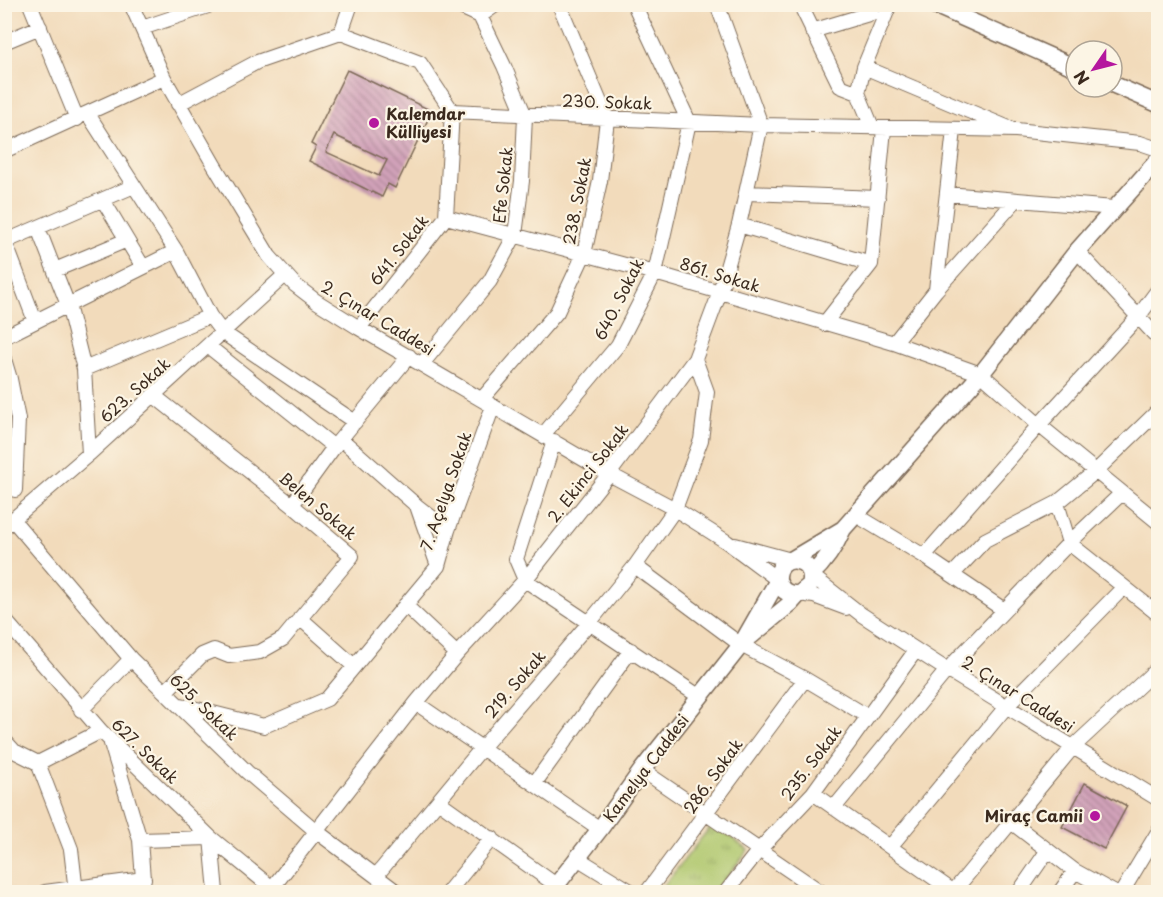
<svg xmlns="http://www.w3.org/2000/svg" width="1163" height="897" font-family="'Playpen Sans',sans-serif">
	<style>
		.grass { fill: url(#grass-tufts); stroke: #747844; stroke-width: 1.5 }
		.building { fill: url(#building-back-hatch); fill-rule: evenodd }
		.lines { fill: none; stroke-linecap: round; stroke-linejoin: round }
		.minor-casing { stroke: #7b6855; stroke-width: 16 }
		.major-casing { stroke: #7b6855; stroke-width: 19 }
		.minor { stroke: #fff; stroke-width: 14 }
		.major { stroke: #fff; stroke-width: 16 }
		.poi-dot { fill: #b5179e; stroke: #fcf5e5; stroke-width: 2 }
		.labels { text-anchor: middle; stroke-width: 4.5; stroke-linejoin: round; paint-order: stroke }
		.street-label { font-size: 16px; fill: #3b2a1e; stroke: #fcf5e5 }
		.poi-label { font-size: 16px; font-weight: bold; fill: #3b2a1e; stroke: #fcf5e5; text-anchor: start }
	</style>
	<defs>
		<pattern id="grass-tufts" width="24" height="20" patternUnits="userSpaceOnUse" patternTransform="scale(1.5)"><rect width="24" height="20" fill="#adc66b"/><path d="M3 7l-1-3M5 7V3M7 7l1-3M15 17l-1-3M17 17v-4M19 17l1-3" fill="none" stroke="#8ea157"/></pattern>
		<pattern id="building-back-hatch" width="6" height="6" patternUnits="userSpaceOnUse" patternTransform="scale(1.5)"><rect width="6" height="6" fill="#d1a2b9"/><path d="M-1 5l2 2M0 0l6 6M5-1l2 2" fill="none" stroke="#ab8496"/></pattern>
	</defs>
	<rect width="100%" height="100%" fill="#fcf5e5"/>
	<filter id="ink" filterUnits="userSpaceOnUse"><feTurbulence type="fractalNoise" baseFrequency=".0167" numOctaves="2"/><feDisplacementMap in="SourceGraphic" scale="12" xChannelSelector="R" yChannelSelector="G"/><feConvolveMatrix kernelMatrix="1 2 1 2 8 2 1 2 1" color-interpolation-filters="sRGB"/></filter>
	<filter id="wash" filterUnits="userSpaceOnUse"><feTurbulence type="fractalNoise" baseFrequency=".008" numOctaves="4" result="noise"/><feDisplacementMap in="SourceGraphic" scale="24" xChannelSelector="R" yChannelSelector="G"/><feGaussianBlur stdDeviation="1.35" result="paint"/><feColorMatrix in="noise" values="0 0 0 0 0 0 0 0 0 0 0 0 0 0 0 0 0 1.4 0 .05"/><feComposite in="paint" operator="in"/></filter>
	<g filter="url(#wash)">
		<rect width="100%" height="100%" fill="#f2dbbb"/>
		<path class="grass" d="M715 825 748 850 716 892H659L710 827Z"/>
		<g id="blocks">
			<path class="building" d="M347 70 432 111 395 188 388 184 382 197 309 161 316 147 311 144ZM334 135 387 160 379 176 326 152Z
				M1085 783 1127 806 1104 849 1062 827Z"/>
		</g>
	</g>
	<g filter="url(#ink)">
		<use href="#blocks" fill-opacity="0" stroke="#7b6855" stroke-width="1.5"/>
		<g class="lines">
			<g class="minor-casing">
				<path id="minor" d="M30 4 77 119
					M131 4 164 78 214 165 269 256 295 285 316 301 359 328 609 474 675 509 727 542 778 580
					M800 4 840 86 858 93
					M480 16 497 4
					M142 28 214 4
					M812 31 872 13 869 4
					M341 33 351 4
					M4 42 40 27
					M864 67 1009 128
					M178 104 257 62 341 33 420 63 452 111 446 217 359 328
					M452 111 761 125 1016 130 1140 143 1158 149
					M88 114 176 251 210 316 222 332 355 422
					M872 127 858 93 864 67 890 4
					M4 151 164 78
					M748 193 878 198
					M947 194 1114 208
					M103 200 143 267
					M446 217 655 273 894 343 981 374 1039 425 1158 522
					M739 225 871 264
					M38 228 68 305 84 369 89 454
					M4 242 134 186
					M5 242 35 321
					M1077 251 1158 338
					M55 270 127 240
					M936 290 954 130
					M824 324 871 264 884 129
					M4 337 176 251
					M894 343 936 290 1016 200
					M208 346 334 447
					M4 359 10 379 18 419 15 490
					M422 364 490 281 515 235 522 181 525 116 504 66 480 16 454 4
					M84 369 210 316
					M153 395 292 505 352 556 283 639 260 652 229 656 214 650 202 655 165 692
					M482 399 557 312 584 254 600 181 607 119 559 4
					M543 435 618 345 655 273 689 122 634 4
					M341 439 417 506 438 566
					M554 441 516 559 525 580 700 697
					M1057 503 1069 543 1158 614
					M292 505 334 447 409 356
					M417 506 448 530
					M856 515 924 556 1004 610
					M13 520 131 659 247 772 316 831 397 892
					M4 527 89 454 285 275
					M735 545 791 560
					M924 556 1039 425 1138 317 1158 290
					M635 566 741 645 805 679 867 716
					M811 575 862 615 947 670 1158 799
					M952 575 985 540 1057 503 1096 471 1158 411
					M799 594 814 596 846 608
					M405 605 457 654
					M300 618 354 666
					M4 619 101 731 211 838 277 892
					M416 703 600 829
					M181 705 264 726 327 699 438 566 448 530 493 406
					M81 710 131 659
					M4 740 14 751 38 763 71 849 76 892
					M110 740 140 840 144 892
					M38 763 101 731
					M642 770 821 892
					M534 784 631 650
					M813 793 954 892
					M438 801 556 885
					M834 808 947 670 1069 543 1122 493
					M1011 822 1075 871 1113 892
					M140 840 211 838 216 892
					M890 847 1006 707 1124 587
					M577 858 632 892
					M376 876 481 749 589 623 635 566 675 509 701 440 707 392 695 359
					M45 892 144 879
					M269 892 416 703 457 654 525 580 609 474 695 359 720 292 739 225 761 125 717 4
					M448 892 492 838
					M647 892 805 679
					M726 892 759 850 813 793 916 650
					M953 892 1073 747 1158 668
					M1019 892 1048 850
					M1060 892 1075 871
					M1122 892 1158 832"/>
			</g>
			<g class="major-casing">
				<path id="major" d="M932 4 1076 68
					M1112 84 1158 104
					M791 560 843 529
					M811 575C825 562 835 547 843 529L981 374 1077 251 1158 160
					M751 636 791 603 799 594
					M551 892 600 829 642 770 741 645 778 580C776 551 818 556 810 585L799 594C788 595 781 591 778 580"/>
			</g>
			<use href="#minor" class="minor"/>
			<use href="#major" class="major"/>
		</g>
	</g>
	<g class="poi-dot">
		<circle cx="374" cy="123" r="6"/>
		<circle cx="1095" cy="816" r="6"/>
	</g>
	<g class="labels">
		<g class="street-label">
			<text transform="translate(607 102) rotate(2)" y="6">230. Sokak</text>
			<text transform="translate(503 185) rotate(-84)" y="6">Efe Sokak</text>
			<text transform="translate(577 201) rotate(-79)" y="6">238. Sokak</text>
			<text transform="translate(399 250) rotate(-52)" y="6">641. Sokak</text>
			<text transform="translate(720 275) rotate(17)" y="6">861. Sokak</text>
			<text transform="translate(619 299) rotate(-63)" y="6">640. Sokak</text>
			<text transform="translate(378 318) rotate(31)" y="6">2. Çınar Caddesi</text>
			<text transform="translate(135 390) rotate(-42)" y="6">623. Sokak</text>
			<text transform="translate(588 473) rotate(-52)" y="6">2. Ekinci Sokak</text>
			<text transform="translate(446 491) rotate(-71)" y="6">7. Açelya Sokak</text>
			<text transform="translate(318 506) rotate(40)" y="6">Belen Sokak</text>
			<text transform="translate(515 684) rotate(-49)" y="6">219. Sokak</text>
			<text transform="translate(1018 694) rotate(32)" y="6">2. Çınar Caddesi</text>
			<text transform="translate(204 707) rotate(44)" y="6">625. Sokak</text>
			<text transform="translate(145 751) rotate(44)" y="6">627. Sokak</text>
			<text transform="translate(811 763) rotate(-53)" y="6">235. Sokak</text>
			<text transform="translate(646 768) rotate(-53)" y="6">Kamelya Caddesi</text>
			<text transform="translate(713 776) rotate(-54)" y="6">286. Sokak</text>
		</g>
		<g class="poi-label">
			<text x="386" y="120">Kalemdar<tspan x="386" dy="18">Külliyesi</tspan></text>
			<text x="1083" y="822" text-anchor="end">Miraç Camii</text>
		</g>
	</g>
	<rect width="1163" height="897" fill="none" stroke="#fcf5e5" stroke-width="24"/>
	<g transform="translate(1094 69) rotate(235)"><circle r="28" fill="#fcf5e5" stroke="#afa495" stroke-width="1.5"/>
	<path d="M0-4.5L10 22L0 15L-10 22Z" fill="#b5179e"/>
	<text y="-9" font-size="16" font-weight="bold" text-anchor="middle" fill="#3b2a1e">N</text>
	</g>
</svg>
